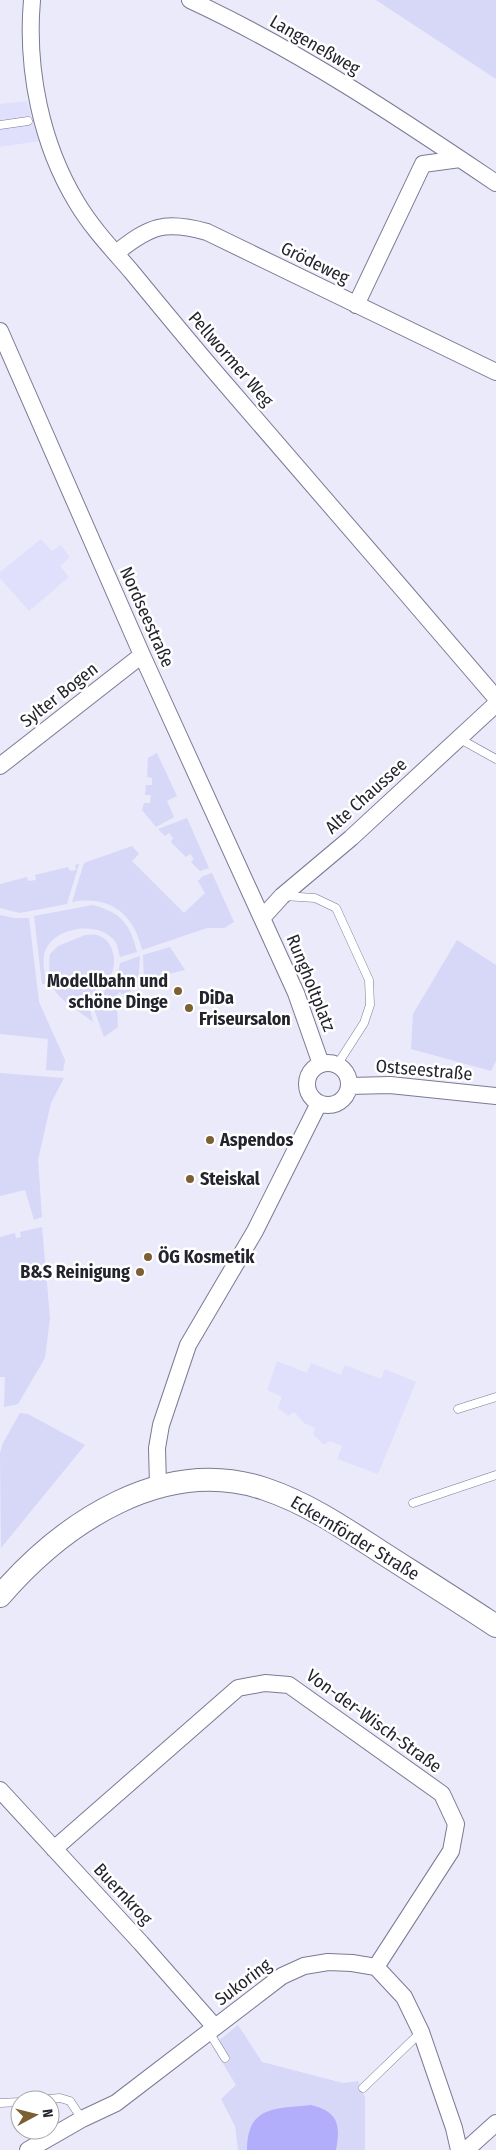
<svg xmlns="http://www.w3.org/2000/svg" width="496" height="2150" font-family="'Fira Sans Condensed',sans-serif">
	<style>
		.built { fill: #e0e0fc }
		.green { fill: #d7d7f7 }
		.water { fill: #b3aefc }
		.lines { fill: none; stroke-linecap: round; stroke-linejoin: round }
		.lane-casing { stroke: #7b7a93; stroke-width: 9 }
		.street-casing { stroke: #7b7a93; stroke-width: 18 }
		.secondary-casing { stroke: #7b7a93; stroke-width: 24 }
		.lane { stroke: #fff; stroke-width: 8 }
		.street { stroke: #fff; stroke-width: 16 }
		.secondary { stroke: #fff; stroke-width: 22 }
		.poi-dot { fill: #7c5f32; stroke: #fff; stroke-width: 2 }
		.labels { text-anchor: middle; stroke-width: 5; stroke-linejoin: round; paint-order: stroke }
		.street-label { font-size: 18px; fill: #24242e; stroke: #fff }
		.poi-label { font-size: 18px; font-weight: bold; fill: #24242e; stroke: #fff; text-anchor: start }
	</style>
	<rect width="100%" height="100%" fill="#eaeafb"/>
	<path class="built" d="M27 101 39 141 0 147V104Z
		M41 539 52 551 61 545 70 557 60 566 69 577 29 611 0 578V572Z
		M277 1361 307 1373 311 1363 341 1375 345 1365 381 1379 385 1369 416 1382 378 1474 337 1459 342 1446 330 1441 324 1445 313 1434 315 1428 304 1423 294 1412 288 1416 278 1408 282 1397 267 1390Z"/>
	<path class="green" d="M376 0H496V79Z
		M157 753 177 796 167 801 174 817 156 827 142 810 144 803H150L151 795H145L146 785H152V778L147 777 148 758Z
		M187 818 209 868 200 871 191 862 194 859 190 854 186 857 171 842 173 838 169 833 165 836 158 829Z
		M132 846 139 854 132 861 184 913 205 893 198 881 203 876 212 873 234 922 224 928H207L142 950C134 914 110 895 72 902L84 863Z
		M79 864 67 904 20 913 0 908V884L27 877 28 881 36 880 35 875 68 867 70 871 76 870 75 865Z
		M93 905C122 913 130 924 137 952L120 957C118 950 118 944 113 939 97 921 56 927 46 949 41 959 45 974 46 984H42L34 916Z
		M0 915 14 918H29L39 1002 65 1060 63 1071 46 1070 48 1039 0 1034Z
		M85 935C89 935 94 934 97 935 114 939 119 965 109 978 103 985 94 989 91 998 89 1005 91 1015 93 1022 64 999 45 997 50 954L58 946Z
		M457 940 496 965V1061L491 1071 411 1049 413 1014Z
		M170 947 185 970 144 980 143 955Z
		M140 956 138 986 125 995 119 992 112 1007 117 1009 118 1027 104 1037 95 1012 96 1002 99 996 117 978 120 963Z
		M0 1073 64 1078 51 1103 38 1160 42 1217 34 1220 25 1190 0 1196Z
		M42 1227 50 1318 45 1358 18 1404 4 1407 5 1377H0V1237L15 1233 16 1238 21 1237 20 1232Z
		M20 1413 28 1414 85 1445 1 1548 0 1453 3 1443Z
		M238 2025 262 2062 343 2083 358 2081 365 2097V2150H238L235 2126 221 2099 236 2085 212 2046Z"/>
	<path class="water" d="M311 2105C338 2112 341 2124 336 2150H247C247 2105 276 2109 311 2105Z"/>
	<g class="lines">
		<g class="lane-casing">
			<path id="lane" d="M0 125 28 121
				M460 739 496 759
				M284 896 315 898 336 908 369 980 370 1005 364 1023 337 1065
				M458 1409 496 1397
				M413 1503 496 1475
				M209 2032 225 2058
				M363 2088 421 2032
				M39 2100 60 2098 70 2101 82 2119
				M0 2103 20 2102"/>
		</g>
		<g class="street-casing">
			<path id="street" d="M32 0C26 69 41 144 77 203 92 228 112 249 131 271 163 310 195 349 228 387 318 491 407 594 496 698
				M190 0C298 50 398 117 496 183
				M116 253C150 226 164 220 207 232L496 372
				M356 305 423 164 460 159
				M0 331 142 655 296 993 321 1064
				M0 766 142 655
				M262 918 282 896 351 838 496 704
				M307 1084a21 21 0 1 1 42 0a21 21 0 1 1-42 0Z
				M349 1086 390 1085 496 1096
				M158 1486 157 1448 161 1425 188 1345 255 1231 319 1103
				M0 1790 141 1943 215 2027
				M54 1849 238 1688 265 1683 289 1685 442 1794 456 1824 451 1851 376 1967
				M28 2150 82 2119 116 2103 282 1976 304 1966 328 1962 352 1963 376 1967 404 1997 421 2032 454 2128 459 2150
				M466 2150 496 2123"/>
		</g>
		<g class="secondary-casing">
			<path id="secondary" d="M0 1596C64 1522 164 1455 265 1489 307 1503 344 1528 381 1552 420 1577 458 1601 496 1626"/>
		</g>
		<use href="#lane" class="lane"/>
		<use href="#street" class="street"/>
		<use href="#secondary" class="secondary"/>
	</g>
	<g class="poi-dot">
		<circle cx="178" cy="991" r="5"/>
		<circle cx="189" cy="1008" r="5"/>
		<circle cx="210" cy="1140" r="5"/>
		<circle cx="190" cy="1179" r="5"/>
		<circle cx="148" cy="1257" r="5"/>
		<circle cx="140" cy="1272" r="5"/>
	</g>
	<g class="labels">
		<g class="street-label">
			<text transform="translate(315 45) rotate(30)" y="6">Langeneßweg</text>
			<text transform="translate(315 263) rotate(26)" y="6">Grödeweg</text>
			<text transform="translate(231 359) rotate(49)" y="6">Pellwormer Weg</text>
			<text transform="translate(147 617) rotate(66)" y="6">Nordseestraße</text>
			<text transform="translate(59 695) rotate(-38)" y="6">Sylter Bogen</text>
			<text transform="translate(366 796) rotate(-42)" y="6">Alte Chaussee</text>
			<text transform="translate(311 983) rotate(68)" y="6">Rungholtplatz</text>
			<text transform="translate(424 1070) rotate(5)" y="6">Ostseestraße</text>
			<text transform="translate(355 1538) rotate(31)" y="6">Eckernförder Straße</text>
			<text transform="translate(374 1721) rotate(36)" y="6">Von-der-Wisch-Straße</text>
			<text transform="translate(123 1894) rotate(47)" y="6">Buernkrog</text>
			<text transform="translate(243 1982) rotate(-37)" y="6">Sukoring</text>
		</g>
		<g class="poi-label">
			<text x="168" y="987" text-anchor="end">Modellbahn und<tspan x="168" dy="21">schöne Dinge</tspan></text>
			<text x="199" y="1004">DiDa<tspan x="199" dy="21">Friseursalon</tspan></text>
			<text x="220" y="1146">Aspendos</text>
			<text x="200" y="1185">Steiskal</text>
			<text x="158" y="1263">ÖG Kosmetik</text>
			<text x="130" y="1278" text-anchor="end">B&amp;S Reinigung</text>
		</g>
	</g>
	<g transform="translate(35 2115) rotate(83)"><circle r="24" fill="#ffffff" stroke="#a7a7ab"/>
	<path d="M0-4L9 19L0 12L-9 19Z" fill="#7c5f32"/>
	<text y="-8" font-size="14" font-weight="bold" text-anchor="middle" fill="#24242e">N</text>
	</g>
</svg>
